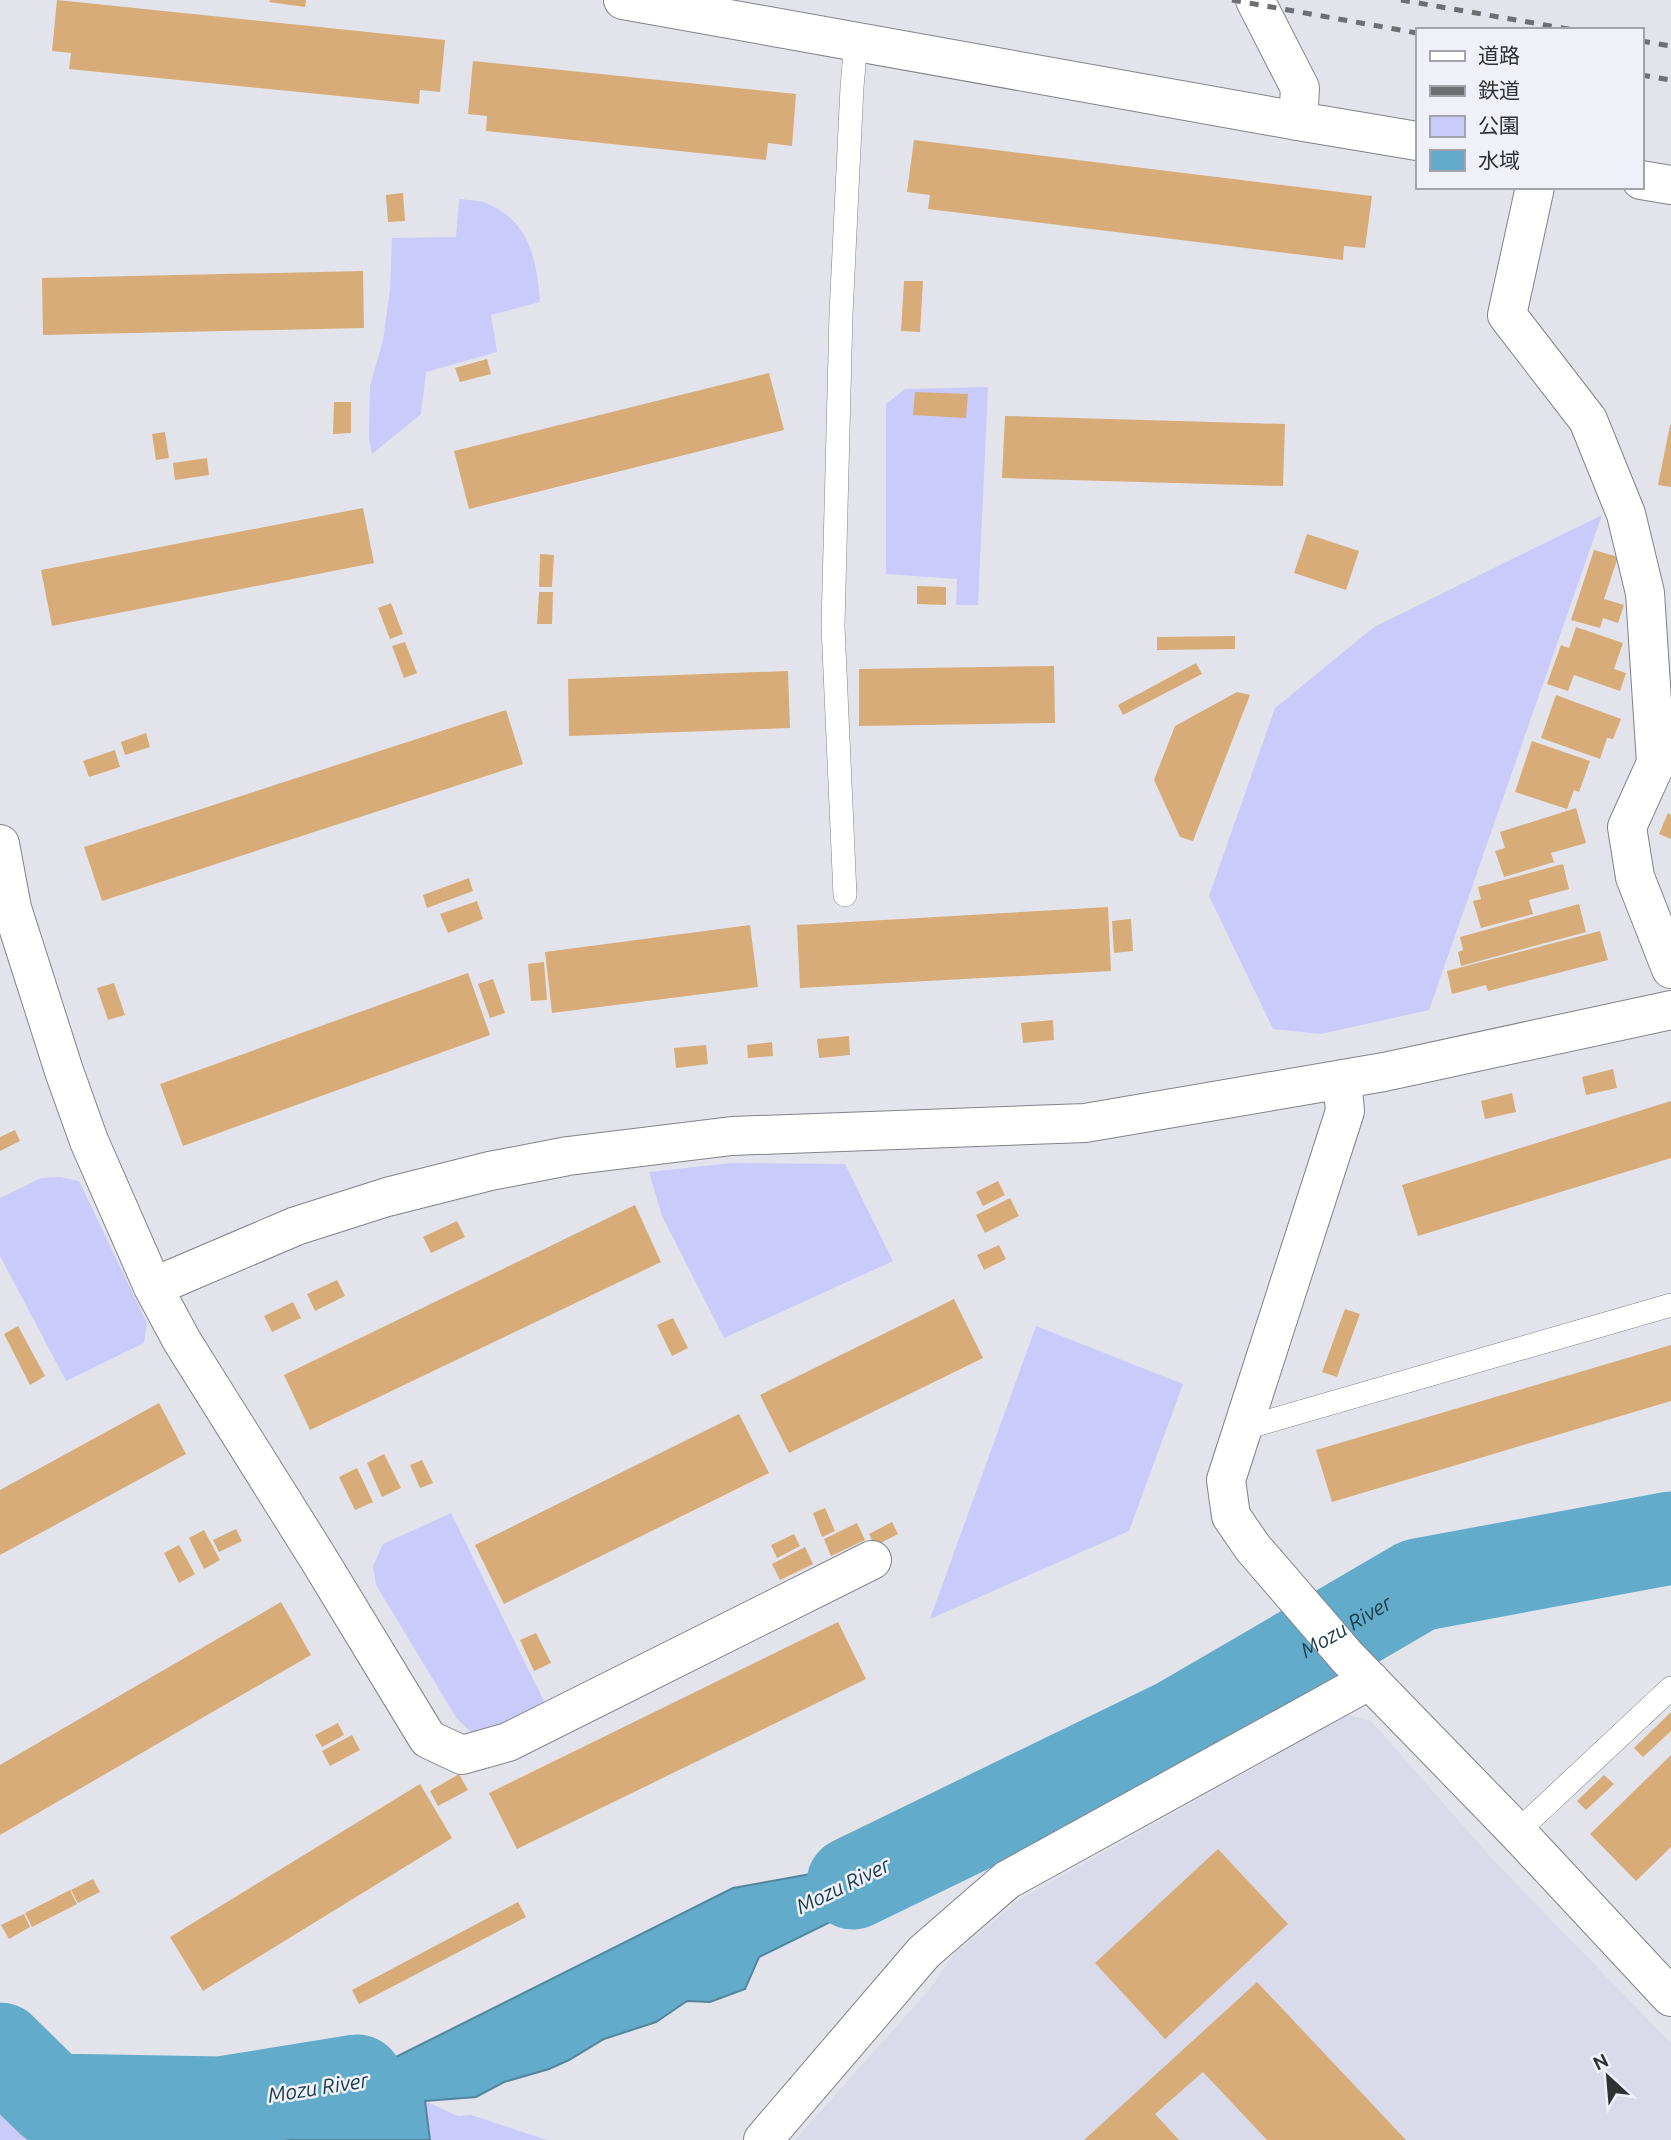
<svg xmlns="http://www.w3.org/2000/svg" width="1671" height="2140" font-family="Ubuntu,'Noto Sans JP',sans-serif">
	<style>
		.built { fill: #dadbea }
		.green { fill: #cacbfa }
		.water { fill: #62abca; stroke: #53869d; stroke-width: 2 }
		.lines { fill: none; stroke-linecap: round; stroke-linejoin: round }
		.river { stroke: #62abca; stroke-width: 93 }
		.building { fill: #d8ac78 }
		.service-casing { stroke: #828289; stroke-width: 24 }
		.minor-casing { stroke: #828289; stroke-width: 40 }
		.tertiary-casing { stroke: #828289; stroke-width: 40 }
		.service { stroke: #fff; stroke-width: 23 }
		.minor { stroke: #fff; stroke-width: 38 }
		.tertiary { stroke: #fff; stroke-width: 38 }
		.rail { stroke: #6e6f72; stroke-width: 5; stroke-dasharray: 9 9; stroke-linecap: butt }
		.labels { text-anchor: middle; stroke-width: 5; stroke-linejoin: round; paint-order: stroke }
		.water-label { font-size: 21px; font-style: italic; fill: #193b49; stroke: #f0f1f8 }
	</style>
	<rect width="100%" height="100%" fill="#e3e4eb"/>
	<path class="built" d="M1348 1715 1371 1721 1496 1863 1671 2043V2140H795L928 1991 955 1953 1019 1900Z"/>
	<path class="green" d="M459 199C468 200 478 200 486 203 530 221 537 261 540 302L491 315 497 352 426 372 421 414 372 454 369 439 370 386 383 340 390 289 392 238 456 237Z
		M988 387 978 605H956L957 579 886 574V404L905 389Z
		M1602 515 1429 1010 1321 1034 1273 1029 1209 896 1275 708 1374 627Z
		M731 1163 845 1164 893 1261 724 1338 662 1216 649 1172Z
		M60 1177 79 1181 147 1323 144 1343 66 1381 0 1256V1198L41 1178Z
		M1036 1326 1183 1384 1129 1531 930 1619Z
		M451 1513 546 1705 485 1736 472 1733 457 1719 376 1585 373 1566 383 1544Z
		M0 2075 50 2121 201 2114 231 2119 427 2102 458 2116 471 2115 547 2140H0Z"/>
	<path class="water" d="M961 1821 967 1828 970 1837 935 1856 867 1904 759 1957 745 1989 710 2002 687 2001 656 2022 604 2039 569 2060 549 2069 504 2082 476 2097 425 2101 430 2140H241L229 2089 390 2060 733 1888 844 1868Z"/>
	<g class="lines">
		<g class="river">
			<path id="s1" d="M853 1883 1180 1724 1418 1585 1671 1538"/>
			<path d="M0 2049 52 2100 221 2103 357 2081"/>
		</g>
	</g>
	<path class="building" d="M57 0 445 40 440 92 420 90 419 104 69 69 71 53 52 51Z
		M270 0H306L305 7 269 2Z
		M473 61 796 94 792 146 768 143 766 160 486 131 487 116 468 114Z
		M914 140 1372 196 1365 248 1344 246 1343 260 928 209 930 195 907 192Z
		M403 193 405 221 388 222 386 195Z
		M363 271 364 328 43 335 42 278Z
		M904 281H923L920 332 901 331Z
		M487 359 491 374 460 382 455 368Z
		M769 373 784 430 469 509 454 451Z
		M915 392 968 394 966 418 913 415Z
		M334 402H351V433L333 434Z
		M1005 416 1285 424 1283 486 1002 478Z
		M1670 425H1671V487L1658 485Z
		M165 432 169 458 156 460 152 434Z
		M207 458 209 475 175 480 173 463Z
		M363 508 374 563 52 626 41 570Z
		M1307 534 1359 551 1346 590 1294 573Z
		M1594 550 1618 557 1604 599 1624 605 1618 623 1603 618 1600 628 1571 620Z
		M540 554 554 555 552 587H539Z
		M917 586 946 587V605L917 604Z
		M539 592H553L552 624H537Z
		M391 603 403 634 390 639 378 608Z
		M1576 627 1623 643 1614 669 1626 673 1620 691 1574 675 1568 691 1547 684 1561 645 1569 648Z
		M1235 636V649L1157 650V637Z
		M405 642 417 673 404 678 392 646Z
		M1196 663 1202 674 1123 715 1118 705Z
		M1054 666 1055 723 859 726V669Z
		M788 671 790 728 569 736 568 679Z
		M1237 692 1250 695 1193 841 1180 837 1154 780 1175 726Z
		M1556 695 1621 719 1613 739 1607 738 1600 759 1541 738Z
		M506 710 523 764 102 901 84 847Z
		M146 733 150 747 125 755 121 742Z
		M1532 741 1590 761 1579 792 1574 790 1567 809 1515 792Z
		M115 750 120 767 89 777 83 761Z
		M1576 808 1586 843 1551 853 1554 862 1504 877 1495 851 1505 848 1500 832Z
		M1668 813 1671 815V839L1659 834Z
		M1563 864 1569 889 1529 900 1533 914 1481 928 1473 901 1481 899 1478 887Z
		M469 878 473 891 427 908 423 895Z
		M477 901 483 919 448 933 440 914Z
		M1579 904 1586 932 1461 966 1458 952 1463 950 1460 937Z
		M1108 907 1111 971 800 988 797 925Z
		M1131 919 1133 951 1114 953 1112 921Z
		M750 925 758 987 552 1013 545 952Z
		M1600 931 1608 960 1488 991 1486 985 1452 994 1447 971Z
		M544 962 547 1000 531 1001 528 964Z
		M468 973 490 1035 183 1146 160 1084Z
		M493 979 505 1013 490 1018 478 984Z
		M114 983 125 1015 108 1020 97 988Z
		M1053 1020 1054 1040 1023 1043 1021 1023Z
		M849 1036 850 1055 819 1058 817 1039Z
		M772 1042 773 1056 748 1058 747 1045Z
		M706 1045 708 1064 676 1068 674 1048Z
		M1613 1069 1617 1088 1586 1095 1582 1077Z
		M1512 1093 1516 1112 1485 1119 1481 1101Z
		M1671 1101V1158L1418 1236 1402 1185Z
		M15 1130 20 1141 0 1151V1137Z
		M998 1181 1005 1195 983 1206 976 1192Z
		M1010 1198 1019 1216 985 1233 976 1215Z
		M635 1205 661 1262 310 1430 284 1375Z
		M457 1221 465 1237 431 1253 423 1237Z
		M999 1245 1006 1259 984 1270 977 1255Z
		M337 1280 345 1296 315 1311 307 1294Z
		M954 1299 983 1358 789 1453 760 1395Z
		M293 1302 301 1318 272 1332 264 1316Z
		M1345 1309 1360 1314 1337 1377 1322 1372Z
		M673 1318 688 1348 672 1356 657 1325Z
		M18 1326 45 1376 30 1385 4 1334Z
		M1671 1345V1401L1332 1502 1316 1450Z
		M159 1403 186 1454 0 1555V1490Z
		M739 1414 769 1473 504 1604 475 1545Z
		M384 1454 401 1488 382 1497 367 1463Z
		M422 1460 433 1483 420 1488 410 1465Z
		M357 1468 373 1502 355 1510 339 1477Z
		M825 1508 835 1531 822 1537 813 1513Z
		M892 1522 898 1534 875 1546 869 1534Z
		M857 1523 865 1540 831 1556 824 1539Z
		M236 1529 242 1541 219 1552 213 1540Z
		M204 1530 220 1560 204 1569 189 1538Z
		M794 1534 800 1546 777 1558 771 1545Z
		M179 1545 195 1574 179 1583 164 1553Z
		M805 1547 813 1564 780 1580 772 1564Z
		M281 1602 311 1655 0 1835V1765Z
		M838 1622 866 1679 517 1849 489 1793Z
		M536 1633 551 1663 534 1671 520 1640Z
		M1671 1712V1731L1643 1757 1634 1748Z
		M338 1723 344 1735 322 1747 315 1735Z
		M352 1735 360 1750 330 1766 322 1751Z
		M1671 1755V1847L1636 1881 1590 1834Z
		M459 1774 468 1790 438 1806 430 1791Z
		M1604 1775 1614 1784 1586 1810 1577 1801Z
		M420 1784 452 1838 203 1991 170 1937Z
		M1218 1849 1288 1924 1165 2039 1095 1963Z
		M93 1879 100 1892 78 1903 71 1890Z
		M70 1890 77 1904 32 1927 25 1913Z
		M518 1902 526 1917 359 2004 352 1990Z
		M24 1914 30 1927 9 1939 1 1925Z
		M1257 1982 1406 2140H1267L1203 2072 1155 2114 1179 2140H1084Z"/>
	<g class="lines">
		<g class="service-casing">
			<path id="service" d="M845 895 833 626 841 314 852 87 856 42
				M1245 1428 1671 1305
				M1517 1832 1671 1688"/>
		</g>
		<g class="minor-casing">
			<path id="minor" d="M1255 0 1300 88 1298 121
				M1535 187 1507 315 1588 420 1626 514 1645 593 1656 763 1627 827 1635 877 1671 969
				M0 844 12 908 64 1071 89 1141 153 1287 182 1341 318 1558 428 1739 462 1755 508 1742 872 1560
				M1342 1079 1345 1111 1226 1480 1231 1516 1253 1548 1317 1622 1347 1657 1517 1832 1671 1997
				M153 1287 296 1226 387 1197 490 1171 568 1156 732 1136 1085 1123 1384 1072 1671 1010
				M763 2140 924 1952 1007 1880 1370 1680"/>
		</g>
		<g class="tertiary-casing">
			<path id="tertiary" d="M623 0 1298 121 1417 141
				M1641 180 1671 185"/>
		</g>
		<use href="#service" class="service"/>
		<use href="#minor" class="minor"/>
		<use href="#tertiary" class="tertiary"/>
		<path class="rail" d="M1232 0 1417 33
			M1401 0 1574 30
			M1641 41 1671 46
			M1641 75 1671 80"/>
	</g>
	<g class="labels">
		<g class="water-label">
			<text dy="7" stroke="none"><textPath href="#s1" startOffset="556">Mozu River</textPath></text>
			<text transform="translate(843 1886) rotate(-26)" y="7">Mozu River</text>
			<text transform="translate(318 2088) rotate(-9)" y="7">Mozu River</text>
		</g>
	</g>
	<rect x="1416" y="28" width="228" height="161" fill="#f0f1f8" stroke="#a3a4a9" stroke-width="2"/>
	<rect x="1430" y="51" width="35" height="10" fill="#ffffff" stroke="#a3a4a9" stroke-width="2"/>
	<text x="1478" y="63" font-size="21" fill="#303133">道路</text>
	<rect x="1430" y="86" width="35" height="10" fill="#6e6f72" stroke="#a3a4a9" stroke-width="2"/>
	<text x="1478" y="98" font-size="21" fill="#303133">鉄道</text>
	<rect x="1430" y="116" width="35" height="21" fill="#cacbfa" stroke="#a3a4a9" stroke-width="2"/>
	<text x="1478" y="133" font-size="21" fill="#303133">公園</text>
	<rect x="1430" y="150" width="35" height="21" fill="#62abca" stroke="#a3a4a9" stroke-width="2"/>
	<text x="1478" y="168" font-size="21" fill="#303133">水域</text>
	<g transform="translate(1608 2077) rotate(334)" stroke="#f0f1f8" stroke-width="5" paint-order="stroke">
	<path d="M0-5L12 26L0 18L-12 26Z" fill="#303133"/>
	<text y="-10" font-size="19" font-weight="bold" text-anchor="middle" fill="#303133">N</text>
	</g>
</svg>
